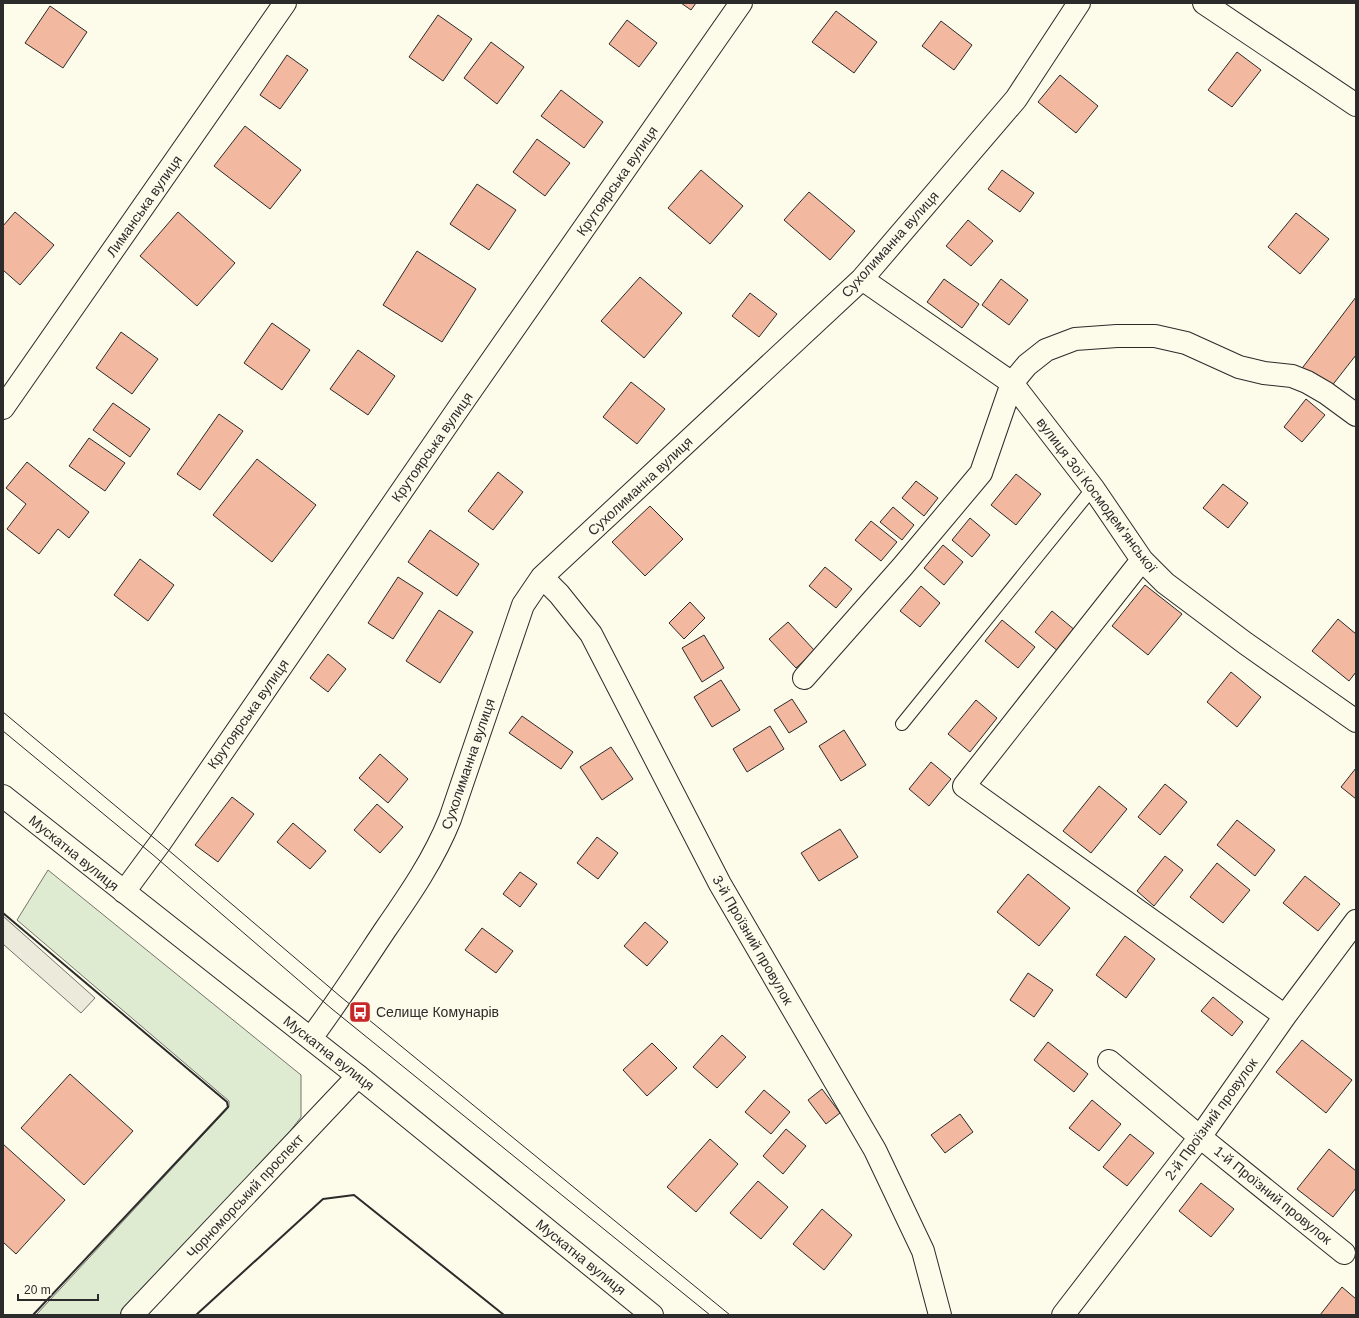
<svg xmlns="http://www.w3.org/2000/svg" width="1359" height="1318" font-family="Helvetica,sans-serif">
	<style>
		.green { fill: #deebd1; stroke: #74746e }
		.parking { fill: #eceadb; stroke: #74746e }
		.building { fill: #f2b8a0; stroke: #2b2b2b }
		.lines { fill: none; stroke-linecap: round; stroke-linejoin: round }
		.lane-casing { stroke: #2b2b2b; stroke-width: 14 }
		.street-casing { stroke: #2b2b2b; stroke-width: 24 }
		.secondary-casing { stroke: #2b2b2b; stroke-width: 24 }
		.lane { stroke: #fdfbea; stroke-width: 12 }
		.street { stroke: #fdfbea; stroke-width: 22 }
		.secondary { stroke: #fdfbea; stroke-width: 22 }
		.tram { stroke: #2b2b2b; stroke-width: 1 }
		.wall { stroke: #2b2b2b; stroke-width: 2 }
		.labels { text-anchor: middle; stroke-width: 3; stroke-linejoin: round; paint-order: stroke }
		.street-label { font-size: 14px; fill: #2b2b2b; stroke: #fdfbea }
		.poi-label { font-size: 14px; fill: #2b2b2b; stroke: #fdfbea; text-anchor: start }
	</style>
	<rect width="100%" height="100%" fill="#fdfbea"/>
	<path class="green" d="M48 870 301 1075V1117L274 1152 120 1315H36L229 1107V1101L17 920Z"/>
	<path class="parking" d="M3 916 95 998 81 1013 3 944Z"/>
	<path class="building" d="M681 3H696L691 10Z
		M50 6 87 32 63 68 25 43Z
		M836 11 877 42 854 73 812 42Z
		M438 15 472 39 443 81 409 57Z
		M627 20 657 43 639 67 609 44Z
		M941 21 972 45 954 70 922 46Z
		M491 42 524 67 497 104 464 78Z
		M1237 52 1261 70 1232 107 1208 90Z
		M287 55 308 70 280 109 260 95Z
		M1060 75 1098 106 1076 133 1038 102Z
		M561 90 603 122 584 148 541 116Z
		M245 126 301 170 270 209 214 166Z
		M537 139 570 163 545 196 513 172Z
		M701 170 743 206 710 244 668 208Z
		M1002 170 1034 193 1020 212 988 189Z
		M477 184 516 210 489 250 450 224Z
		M809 192 855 231 830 260 784 220Z
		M15 212 54 245 20 285 3 270V226Z
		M178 212 235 263 197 306 140 256Z
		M1296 213 1329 239 1300 274 1268 247Z
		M968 220 993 241 971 266 946 246Z
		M417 251 476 289 442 342 383 305Z
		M640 277 682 313 644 358 601 321Z
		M944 279 979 304 962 328 927 302Z
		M1001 279 1028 300 1009 325 982 305Z
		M750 293 777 314 759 337 732 316Z
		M1356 297V355L1327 392 1300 371Z
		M272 323 310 350 282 390 244 363Z
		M121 332 158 359 132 394 96 368Z
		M358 350 395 376 368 415 330 389Z
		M631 382 665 409 637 444 603 417Z
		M1306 399 1325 415 1302 442 1284 427Z
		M113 403 150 429 130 457 93 430Z
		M219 414 243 431 200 490 177 474Z
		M89 438 125 463 105 491 69 466Z
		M257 459 316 505 272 562 213 515Z
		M27 462 89 512 69 538 58 529 39 554 7 529 26 504 6 488Z
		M498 472 523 492 493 530 468 511Z
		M1016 474 1041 494 1016 525 991 505Z
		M916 481 938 498 924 516 902 498Z
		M1223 484 1248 503 1228 528 1203 508Z
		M650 506 683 539 645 576 612 542Z
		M893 507 914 525 902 540 880 522Z
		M970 518 990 535 972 557 952 540Z
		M871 521 897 542 881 561 855 540Z
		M430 530 479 564 457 596 408 562Z
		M943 545 963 562 944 585 924 568Z
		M140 559 174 585 148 621 114 595Z
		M825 567 852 589 836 608 809 586Z
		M398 577 423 593 393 639 368 623Z
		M1145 585 1182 614 1148 655 1112 626Z
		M921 586 940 603 920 627 900 611Z
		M690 602 705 618 684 639 669 623Z
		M439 610 473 632 440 683 406 661Z
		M1052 611 1076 631 1059 652 1035 632Z
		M1338 619 1356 634V672L1349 681 1312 651Z
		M1002 620 1035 647 1018 668 985 641Z
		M788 622 815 651 796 668 769 639Z
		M704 635 724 668 702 682 682 648Z
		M328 654 346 669 328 692 310 678Z
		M1231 672 1261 697 1237 727 1207 702Z
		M721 680 740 710 712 727 694 697Z
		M792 699 807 722 789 733 774 710Z
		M976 700 997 718 970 752 948 734Z
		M522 716 573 752 561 769 509 733Z
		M770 726 784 749 747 772 733 749Z
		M844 730 866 765 841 781 819 746Z
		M611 747 633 779 602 800 580 767Z
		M380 754 408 779 388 803 359 778Z
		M931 762 951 779 929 806 909 789Z
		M1356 768V799L1341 787Z
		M1165 784 1187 802 1160 835 1138 817Z
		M1099 786 1127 809 1091 853 1063 831Z
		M232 797 254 814 218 862 195 845Z
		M377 804 403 827 380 853 354 830Z
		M1237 820 1275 850 1255 876 1217 845Z
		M293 823 326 851 310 869 277 842Z
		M840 829 858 857 819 881 801 853Z
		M597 837 618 853 598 879 577 863Z
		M1165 856 1183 870 1154 906 1137 891Z
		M1217 863 1250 890 1223 923 1190 897Z
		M520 872 537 884 520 907 503 894Z
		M1028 874 1070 908 1039 946 997 912Z
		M1305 876 1340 904 1318 931 1283 903Z
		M645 922 668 942 647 966 624 946Z
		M482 928 513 951 496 973 465 950Z
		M1125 936 1155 959 1126 998 1096 975Z
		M1028 973 1053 990 1034 1017 1010 1000Z
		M1213 997 1243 1022 1232 1036 1201 1011Z
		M722 1035 746 1057 717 1088 693 1067Z
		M1302 1040 1352 1080 1326 1113 1276 1072Z
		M1048 1042 1088 1074 1074 1092 1034 1060Z
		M652 1043 677 1068 647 1096 623 1070Z
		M70 1074 133 1131 84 1185 21 1128Z
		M822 1089 840 1113 826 1124 808 1100Z
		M764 1090 790 1112 771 1134 745 1112Z
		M1092 1100 1121 1124 1099 1151 1069 1128Z
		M960 1114 973 1132 945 1153 931 1135Z
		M786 1129 806 1146 783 1174 763 1156Z
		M1130 1134 1154 1153 1127 1186 1103 1167Z
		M710 1139 738 1164 696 1212 667 1187Z
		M3 1144 65 1200 16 1254 3 1242Z
		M1329 1149 1356 1171V1188L1333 1217 1297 1189Z
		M758 1181 788 1207 761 1239 730 1213Z
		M1201 1183 1234 1209 1211 1237 1179 1211Z
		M822 1209 852 1235 824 1270 793 1244Z
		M1342 1287 1356 1299V1315H1320Z"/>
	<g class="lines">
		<g class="lane-casing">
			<path id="lane" d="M902 724 1093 488"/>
		</g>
		<g class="street-casing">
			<path id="street" d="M1204 3 1356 105
				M862 279 1012 383 1093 488 1142 560 1165 583 1245 643 1356 721
				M3 408 285 3
				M1142 560 964 786 1285 1016
				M542 577 559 594 591 634 720 884 875 1150 923 1251 940 1315
				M804 678 903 566 981 473 1012 383 1027 365 1046 350 1075 339 1117 336H1155L1186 343 1239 367 1264 373 1292 376 1307 382 1326 393 1356 415
				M124 892 160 843 460 406 741 3
				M311 1038C337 1003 361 966 385 930 410 894 434 859 450 819L523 605 542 577 862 279 1016 99 1079 3
				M1109 1061 1200 1137 1344 1253
				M132 1315 358 1076
				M1063 1315 1200 1137 1285 1016 1356 921"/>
		</g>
		<g class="secondary-casing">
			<path id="secondary" d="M3 796 358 1076 652 1315"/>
		</g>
		<use href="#lane" class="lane"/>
		<use href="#street" class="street"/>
		<use href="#secondary" class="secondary"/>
		<path class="tram" d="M3 712 160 843 341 997 730 1315
			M3 731 152 854 332 1009 710 1315"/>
		<path class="wall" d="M3 913 227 1102 228 1107 33 1315
			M196 1315 323 1199 354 1195 504 1315"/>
	</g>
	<defs>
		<g id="bus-square" transform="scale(1.15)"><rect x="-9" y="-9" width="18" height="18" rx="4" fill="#c62828" stroke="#fdfbea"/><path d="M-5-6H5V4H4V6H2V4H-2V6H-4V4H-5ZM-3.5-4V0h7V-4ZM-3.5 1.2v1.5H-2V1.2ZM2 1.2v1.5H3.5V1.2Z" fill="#fff"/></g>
	</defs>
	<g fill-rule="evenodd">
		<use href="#bus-square" x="360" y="1012"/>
	</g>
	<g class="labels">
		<g class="street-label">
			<text transform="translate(617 181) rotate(-55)" y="5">Крутоярська вулиця</text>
			<text transform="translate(144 206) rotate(-55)" y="5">Лиманська вулиця</text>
			<text transform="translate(890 244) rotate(-48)" y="5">Сухолиманна вулиця</text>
			<text transform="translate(432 447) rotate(-55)" y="5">Крутоярська вулиця</text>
			<text transform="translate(640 486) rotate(-43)" y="5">Сухолиманна вулиця</text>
			<text transform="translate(1097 495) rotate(53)" y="5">вулиця Зої Космодемʼянської</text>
			<text transform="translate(248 714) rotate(-55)" y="5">Крутоярська вулиця</text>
			<text transform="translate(468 764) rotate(-71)" y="5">Сухолиманна вулиця</text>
			<text transform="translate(74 853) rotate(39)" y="5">Мускатна вулиця</text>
			<text transform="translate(753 940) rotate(60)" y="5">3-й Проїзний провулок</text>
			<text transform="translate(329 1053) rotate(38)" y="5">Мускатна вулиця</text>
			<text transform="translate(1211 1119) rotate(-54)" y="5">2-й Проїзний провулок</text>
			<text transform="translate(1273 1195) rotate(39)" y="5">1-й Проїзний провулок</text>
			<text transform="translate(245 1196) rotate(-47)" y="5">Чорноморський проспект</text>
			<text transform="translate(581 1257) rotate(39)" y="5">Мускатна вулиця</text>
		</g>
		<g class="poi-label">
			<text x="376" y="1017">Селище Комунарів</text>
		</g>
	</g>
	<rect width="1359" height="1318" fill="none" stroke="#2b2b2b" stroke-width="8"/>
	<path d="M18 1294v6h80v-6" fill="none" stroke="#2b2b2b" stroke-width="2"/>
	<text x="24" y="1294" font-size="12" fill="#2b2b2b" stroke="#fdfbea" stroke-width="3" paint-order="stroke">20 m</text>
</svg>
